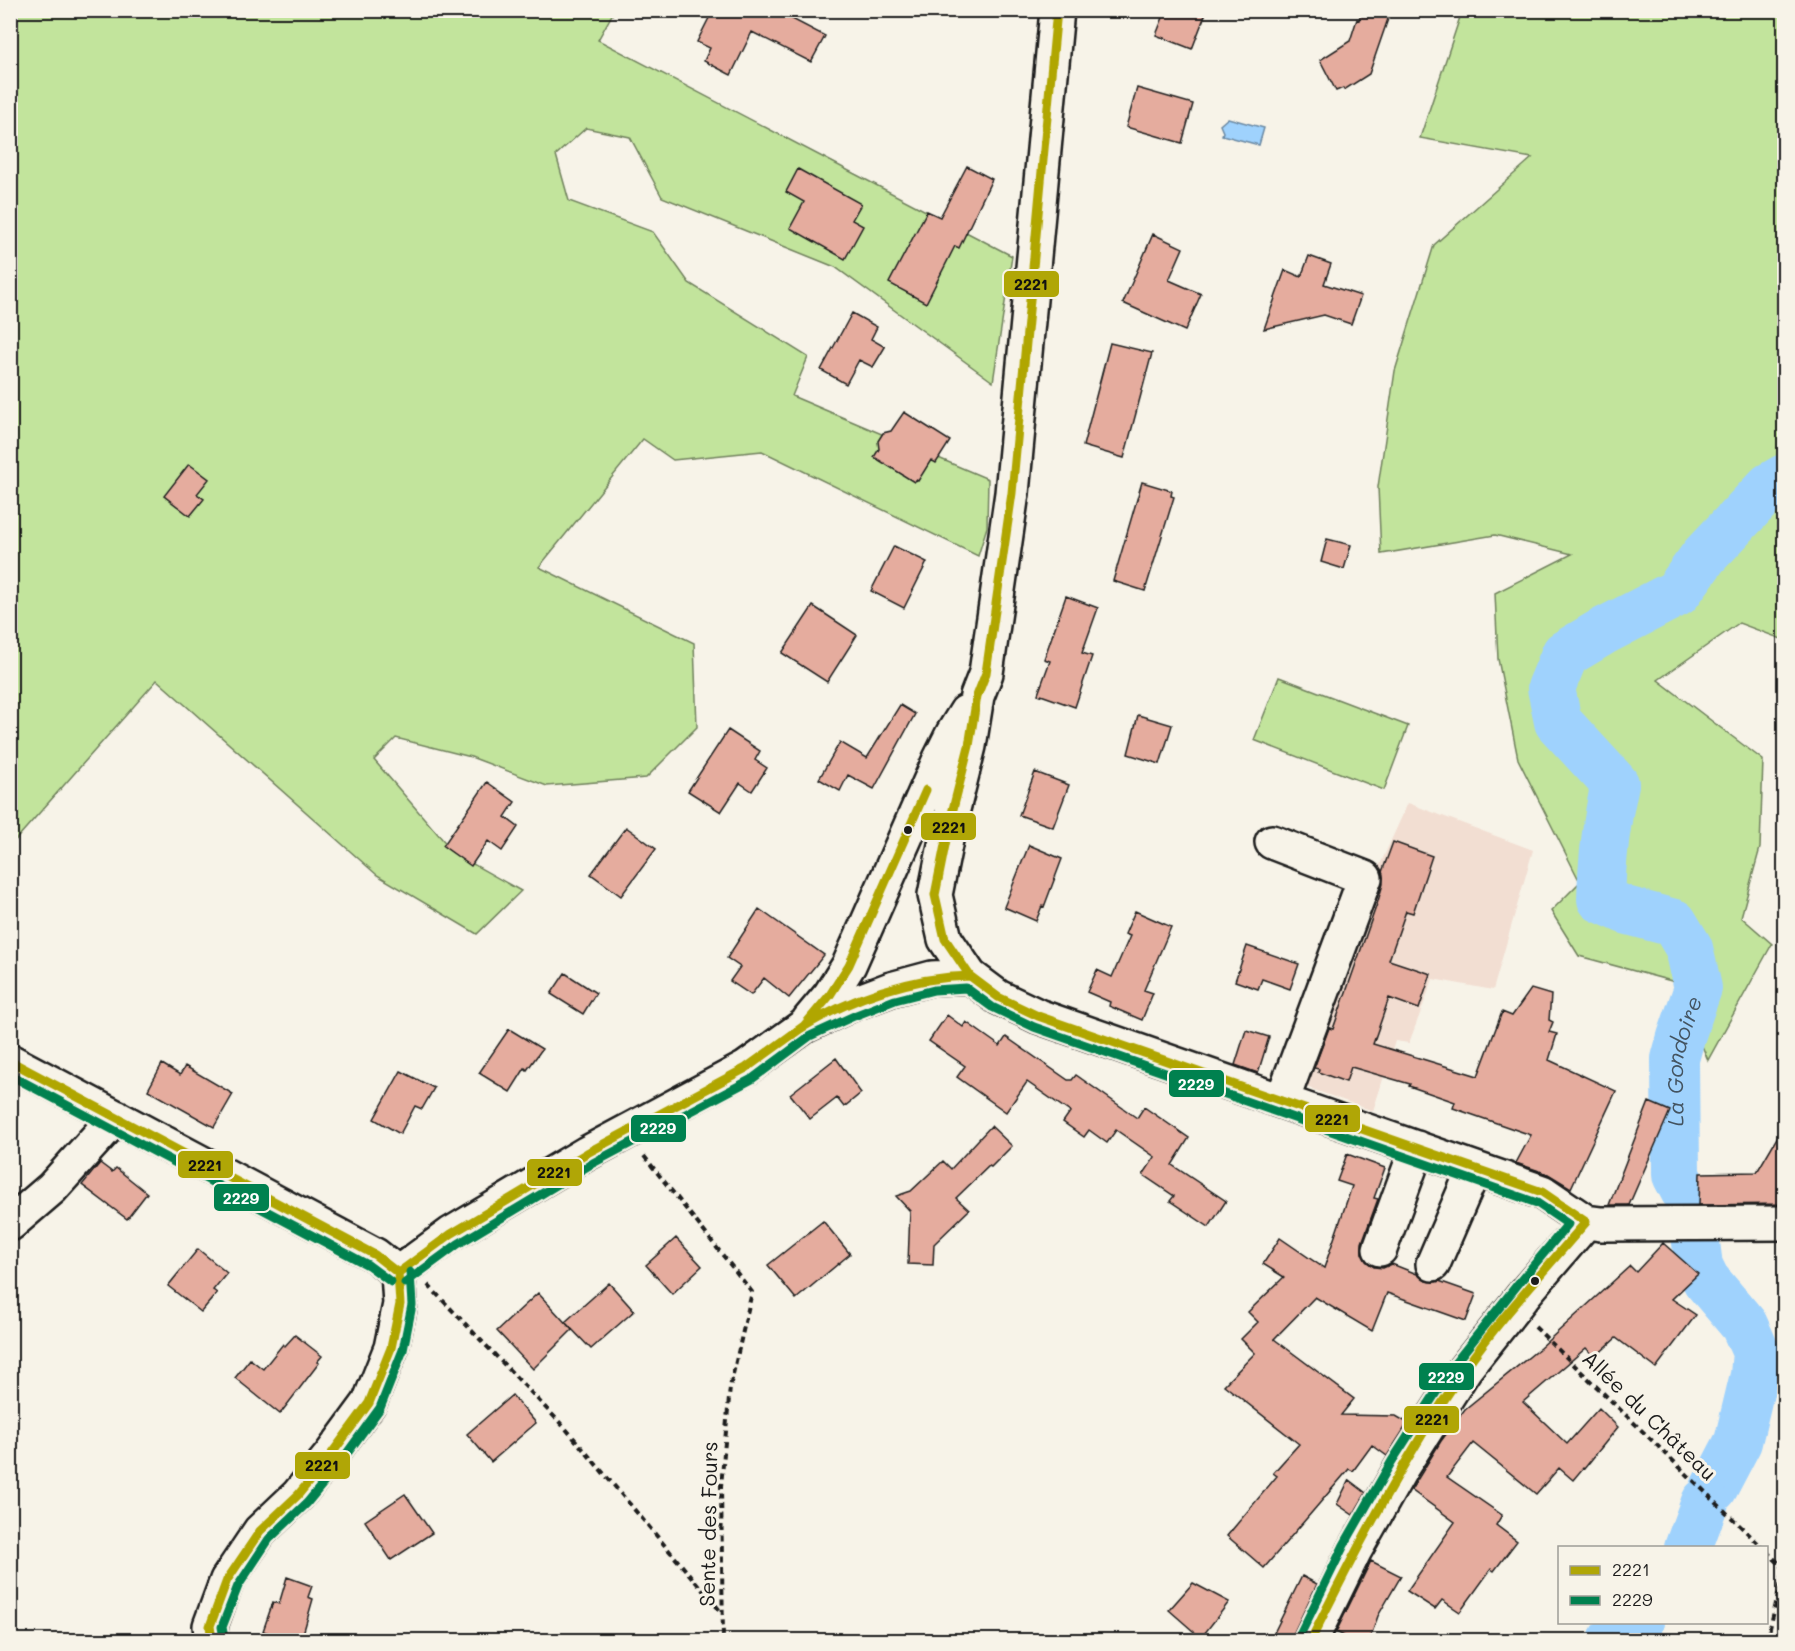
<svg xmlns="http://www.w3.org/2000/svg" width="1795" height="1651" font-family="Mali,sans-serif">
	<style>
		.built { fill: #f2ded2 }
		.green { fill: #c2e49c; stroke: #6f805c; stroke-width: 1.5 }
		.water { fill: #9fd2fd; stroke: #6b89a3; stroke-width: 1.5 }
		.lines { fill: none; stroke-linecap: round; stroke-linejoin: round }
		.river { stroke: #9fd2fd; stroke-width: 48 }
		.building { fill: #e5ac9e; stroke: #1c1c1c; stroke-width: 1.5 }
		.minor-casing { stroke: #1c1c1c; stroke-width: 38 }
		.path { stroke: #1c1c1c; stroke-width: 4; stroke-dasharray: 6 4.5; stroke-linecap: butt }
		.minor { stroke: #f7f3e8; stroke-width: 33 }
		.bus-1-casing { stroke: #f7f3e8; stroke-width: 14 }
		.bus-2-casing { stroke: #f7f3e8; stroke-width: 14 }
		.bus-1 { stroke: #b0a606; stroke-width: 9 }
		.bus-2 { stroke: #00814f; stroke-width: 9 }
		.bus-dot { fill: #1c1c1c; stroke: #f7f3e8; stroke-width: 2 }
		.labels { text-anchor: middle; stroke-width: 6; stroke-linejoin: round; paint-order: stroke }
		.street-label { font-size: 21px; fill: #1c1c1c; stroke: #f7f3e8 }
		.water-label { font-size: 22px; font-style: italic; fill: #435360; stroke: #f7f3e8 }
		.line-badge { stroke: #f7f3e8; stroke-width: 2 }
		.badge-label { font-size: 16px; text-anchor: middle; font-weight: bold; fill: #fff }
		.pale-badge-label { font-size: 16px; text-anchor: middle; font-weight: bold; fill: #111 }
	</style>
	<rect width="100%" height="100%" fill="#f7f3e8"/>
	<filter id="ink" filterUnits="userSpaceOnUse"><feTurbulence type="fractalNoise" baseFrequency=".0167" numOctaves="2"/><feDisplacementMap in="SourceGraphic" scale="12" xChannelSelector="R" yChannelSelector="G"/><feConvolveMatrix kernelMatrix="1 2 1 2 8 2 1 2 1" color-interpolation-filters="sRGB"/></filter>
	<g filter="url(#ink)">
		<path class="built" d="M1408 803 1533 850 1493 990 1433 979 1409 1043 1395 1041 1373 1111 1295 1083 1369 889Z"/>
		<path class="green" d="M1509 10 1540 14 1544 10 1784 11V640L1739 623 1658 680 1763 760 1760 848 1741 917 1772 944 1708 1060 1675 982 1579 956 1551 911 1580 882 1518 759 1498 659 1495 593 1572 554 1495 535 1381 554 1378 487 1395 371 1434 245 1532 158 1420 138 1462 11Z
			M11 11H614L598 40 1012 256 993 382 835 267 662 197 630 137 586 128 556 155 569 201 653 232 689 283 808 357 792 396 988 479 987 527 978 556 762 451 673 460 643 439 539 567 694 643 697 727 646 778 547 786 471 757 396 738 374 760 455 854 521 891 477 934 377 875 157 680 11 845Z
			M1279 677 1408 726 1384 790 1254 740Z"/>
		<path class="water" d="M1228 118 1264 128 1259 145 1222 135 1223 132 1220 125Z"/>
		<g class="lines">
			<g class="river">
				<path id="s1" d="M1714 1488 1738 1442 1754 1375 1756 1352 1744 1325 1706 1280 1699 1266 1691 1204 1676 1175 1675 1059 1681 1037 1698 988 1689 948 1674 923 1625 910 1601 899C1602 859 1606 822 1615 784L1558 722 1551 688 1565 654 1602 632 1677 593 1704 556 1770 486 1784 478"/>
				<path d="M1688 1548 1705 1502"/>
				<path d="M1612 1640 1640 1622"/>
			</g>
		</g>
		<path class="building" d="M710 10H775L825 36 811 62 752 32 731 75 704 61 710 48 697 42 712 12Z
			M1166 10H1207L1192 49 1156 35Z
			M1362 10H1375L1389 16 1369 74 1344 90 1343 88 1336 91 1320 60 1350 41 1357 19 1359 20Z
			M1137 88 1193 104 1182 143 1126 127Z
			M967 166 992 179 959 248 955 246 926 303 889 283 927 211 940 217Z
			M798 169 861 204 852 220 863 226 845 259 790 228 804 202 786 192Z
			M1153 234 1183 248 1169 280 1201 294 1185 331 1123 303Z
			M1309 256 1331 264 1324 284 1361 296 1351 324 1324 315 1264 329 1285 270 1301 277Z
			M852 313 877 327 871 339 885 347 873 367 859 360 846 384 821 370Z
			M1110 343 1152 353 1124 458 1083 446Z
			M904 412 950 441 936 463 931 460 918 481 916 480 914 482 874 457 879 449 878 441 883 433 891 431Z
			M189 464 209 479 197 494 204 499 190 516 164 496Z
			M1142 482 1172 491 1171 496 1174 497 1145 591 1113 581Z
			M1327 539 1351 545 1344 569 1321 562Z
			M894 546 927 562 904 608 871 591Z
			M1066 596 1098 608 1082 653 1092 656 1075 707 1038 694 1050 661 1044 659Z
			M813 606 857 635 827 682 782 653Z
			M900 705 915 714 874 789 848 775 840 791 819 779 840 742 867 758Z
			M1138 715 1172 725 1160 764 1128 754Z
			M728 730 760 751 755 760 767 768 752 791 740 783 721 812 688 791Z
			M1035 772 1069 785 1053 827 1019 815Z
			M487 782 515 802 505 817 518 827 502 851 488 841 471 866 443 846Z
			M626 827 656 849 621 896 591 874Z
			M1393 842 1432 856 1413 913 1406 911 1389 960 1431 974 1419 1009 1389 998 1373 1044 1478 1076 1502 1012 1512 1016 1531 989 1551 995 1549 1020 1553 1022 1549 1032 1557 1034 1549 1060 1616 1091 1571 1188 1548 1174 1516 1163 1531 1135 1453 1108 1455 1102 1409 1086 1410 1084 1351 1067 1346 1082 1318 1072 1319 1069 1314 1068 1329 1028 1333 1029 1378 901 1383 884 1382 872Z
			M1029 845 1062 859 1044 907 1042 906 1036 921 1004 907Z
			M759 909 824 955 789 998 764 978 751 995 730 981 740 967 727 958Z
			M1135 911 1171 927 1144 990 1153 993 1142 1020 1109 1006 1110 1002 1087 992 1097 970 1112 977 1130 936 1125 934Z
			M1247 946 1299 964 1290 989 1262 979 1258 989 1235 981Z
			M565 973 596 993 583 1014 551 994Z
			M947 1015 963 1027 966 1022 1000 1046 1006 1037 1068 1080H1072L1076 1075 1137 1118 1144 1107 1189 1138 1172 1165 1226 1201 1209 1227 1170 1201 1174 1196 1143 1175 1155 1157 1116 1130 1107 1143 1089 1130 1084 1137 1063 1122 1070 1112 1027 1082 1006 1112 957 1077 965 1066 929 1041Z
			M509 1029 542 1049 527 1070 525 1068 510 1092 479 1073Z
			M1246 1030 1269 1037 1258 1073 1235 1065Z
			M836 1058 861 1093 844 1107 837 1098 810 1119 790 1094Z
			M162 1064 180 1075 185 1066 233 1094 214 1127 148 1090Z
			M401 1071 434 1088 422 1109 415 1106 400 1134 374 1119Z
			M1649 1102 1670 1111 1629 1205H1609Z
			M1785 1124V1204L1699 1205 1700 1173 1757 1172Z
			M991 1126 1012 1146 991 1167 989 1166 956 1198 969 1210 934 1244 933 1265 908 1264 910 1211 896 1196 911 1191 943 1161 951 1169Z
			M1347 1154 1385 1168 1374 1198 1378 1199 1362 1243V1253L1366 1261 1374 1267 1383 1268 1392 1264 1417 1274 1426 1281H1439L1476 1294 1466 1321 1387 1293 1372 1331 1315 1297 1274 1339 1354 1399 1341 1415 1396 1416 1408 1423 1387 1456 1372 1445 1353 1471 1349 1469 1264 1568 1227 1536 1277 1476 1273 1473 1299 1444 1224 1385 1255 1353 1241 1339 1258 1322 1248 1312 1284 1277 1263 1264 1280 1238 1324 1268 1352 1186 1337 1181Z
			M100 1163 112 1172 116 1168 147 1193 127 1219 82 1185Z
			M823 1221 850 1254 796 1299 768 1265Z
			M676 1238 702 1266 672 1294 646 1265Z
			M1663 1243 1698 1274 1672 1299 1696 1315 1656 1368 1616 1338 1595 1357 1586 1348 1523 1402 1567 1444 1599 1408 1618 1427 1584 1469 1583 1468 1573 1480 1559 1468 1536 1494 1473 1443 1447 1477 1502 1515 1496 1525 1517 1541 1494 1571 1491 1569 1460 1612 1442 1600 1435 1609 1407 1591 1455 1522 1411 1490 1441 1441 1465 1409 1540 1348 1630 1266 1636 1272Z
			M198 1249 227 1273 213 1290 217 1293 201 1312 168 1286Z
			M609 1283 634 1311 591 1349 565 1322Z
			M538 1293 572 1330 533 1369 497 1331Z
			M295 1335 322 1356 317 1362 319 1363 280 1414 235 1378 250 1359 263 1369 283 1344 285 1346Z
			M512 1395 536 1423 491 1462 467 1434Z
			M1349 1480 1366 1493 1353 1515 1337 1504Z
			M405 1494 432 1533 391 1560 365 1521Z
			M1371 1561 1401 1576 1378 1616 1372 1633 1367 1641H1354L1336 1632Z
			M1302 1576 1317 1584 1294 1632 1292 1641H1270Z
			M287 1577 312 1586 308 1597 313 1599 301 1641H292L263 1631 273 1602 279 1604Z
			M1193 1583 1229 1602 1201 1638 1169 1610Z"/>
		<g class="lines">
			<g class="minor-casing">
				<path id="minor" d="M1057 10 1012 493 986 673 977 696 969 746 949 825 935 895 945 939 970 976 998 997 1038 1016 1542 1192 1586 1222 1601 1224 1784 1223
					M1272 842 1365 878 1282 1101
					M809 1020 830 995 849 965 940 759 953 733 966 712
					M10 1061 375 1255 398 1273
					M10 1224 52 1188 116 1117
					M1380 1249 1417 1148
					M1433 1264 1474 1169
					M398 1273 451 1234 587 1153 746 1068 804 1026 849 1005 891 989 932 978 970 976
					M212 1640 210 1626 227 1580 260 1531 298 1495 330 1456 369 1403 391 1348 400 1304 398 1273
					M1311 1640 1355 1550 1402 1467 1465 1369 1527 1291 1586 1222"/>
			</g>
			<path class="path" d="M644 1156 752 1292 730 1387 721 1486 723 1640
				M428 1285 566 1429 723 1614
				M1535 1327 1763 1548
				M1766 1551 1784 1568
				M1767 1640 1784 1571"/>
			<use href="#minor" class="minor"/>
			<g class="bus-1-casing">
				<path id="bus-1" d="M1057 10 1012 493 986 673 977 696 969 746 949 825 935 895 945 939 970 976 998 997 1038 1016 1542 1192 1586 1222
					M800 1029C850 998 911 977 970 976
					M10 1061 375 1255 398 1273
					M398 1273 451 1234 587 1153 746 1068 804 1026 830 995 849 965 926 790
					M212 1640 210 1626 227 1580 260 1531 298 1495 330 1456 369 1403 391 1348 400 1304 398 1273
					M1311 1640C1357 1547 1405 1456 1464 1370 1500 1318 1545 1270 1586 1222"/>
			</g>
			<g class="bus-2-casing">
				<path id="bus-2" d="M10 1075 368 1265 391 1282
					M405 1283 458 1244 593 1163 752 1079 810 1036 854 1016 895 1000 934 990 966 988 992 1007 1034 1027 1537 1203 1568 1224 1518 1284 1455 1363 1392 1461 1344 1545 1300 1635
					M224 1638 222 1627 238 1586 269 1539 307 1503 340 1463 380 1408 403 1350 412 1305 410 1272"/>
			</g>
			<use href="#bus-1" class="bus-1"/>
			<use href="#bus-2" class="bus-2"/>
		</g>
	</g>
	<g class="bus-dot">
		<circle cx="908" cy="830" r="5"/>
		<circle cx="1535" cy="1281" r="5"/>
	</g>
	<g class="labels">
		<g class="street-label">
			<text transform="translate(1649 1416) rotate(44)" y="7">Allée du Château</text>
			<text transform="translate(709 1524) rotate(-89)" y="7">Sente des Fours</text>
		</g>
		<g class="water-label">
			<text dy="8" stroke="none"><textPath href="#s1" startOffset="458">La Gondoire</textPath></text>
		</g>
	</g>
	<g class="line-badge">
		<rect x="1003" y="270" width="57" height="28" rx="6" fill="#b0a606"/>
		<rect x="920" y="812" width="57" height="29" rx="6" fill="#b0a606"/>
		<rect x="1168" y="1069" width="57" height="29" rx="6" fill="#00814f"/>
		<rect x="1304" y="1104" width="57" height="29" rx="6" fill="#b0a606"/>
		<rect x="630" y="1114" width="57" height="29" rx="6" fill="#00814f"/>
		<rect x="177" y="1150" width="57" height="29" rx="6" fill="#b0a606"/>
		<rect x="526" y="1158" width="57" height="29" rx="6" fill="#b0a606"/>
		<rect x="213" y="1183" width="57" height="29" rx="6" fill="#00814f"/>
		<rect x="1418" y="1362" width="57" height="29" rx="6" fill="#00814f"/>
		<rect x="1403" y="1405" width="57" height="29" rx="6" fill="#b0a606"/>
		<rect x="294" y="1451" width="57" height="29" rx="6" fill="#b0a606"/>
	</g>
	<g class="badge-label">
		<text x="1196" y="1090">2229</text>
		<text x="658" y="1134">2229</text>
		<text x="241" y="1204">2229</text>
		<text x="1446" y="1383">2229</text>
	</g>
	<g class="pale-badge-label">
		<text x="1031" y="290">2221</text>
		<text x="949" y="833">2221</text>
		<text x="1332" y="1125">2221</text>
		<text x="205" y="1171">2221</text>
		<text x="554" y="1178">2221</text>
		<text x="1432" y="1425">2221</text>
		<text x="322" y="1471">2221</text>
	</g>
	<rect width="1795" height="1651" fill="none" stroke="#f7f3e8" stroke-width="36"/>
	<rect x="18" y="18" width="1759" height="1615" fill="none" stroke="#1c1c1c" stroke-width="2" filter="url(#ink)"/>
	<rect x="1558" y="1546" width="210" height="78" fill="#f7f3e8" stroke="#9f9d96" stroke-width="1.5"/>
	<rect x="1570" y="1566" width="30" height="9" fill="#b0a606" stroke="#9f9d96" stroke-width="1.5"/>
	<text x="1612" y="1576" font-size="18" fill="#1c1c1c">2221</text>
	<rect x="1570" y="1596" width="30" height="9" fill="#00814f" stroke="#9f9d96" stroke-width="1.5"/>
	<text x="1612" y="1606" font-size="18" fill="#1c1c1c">2229</text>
</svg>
